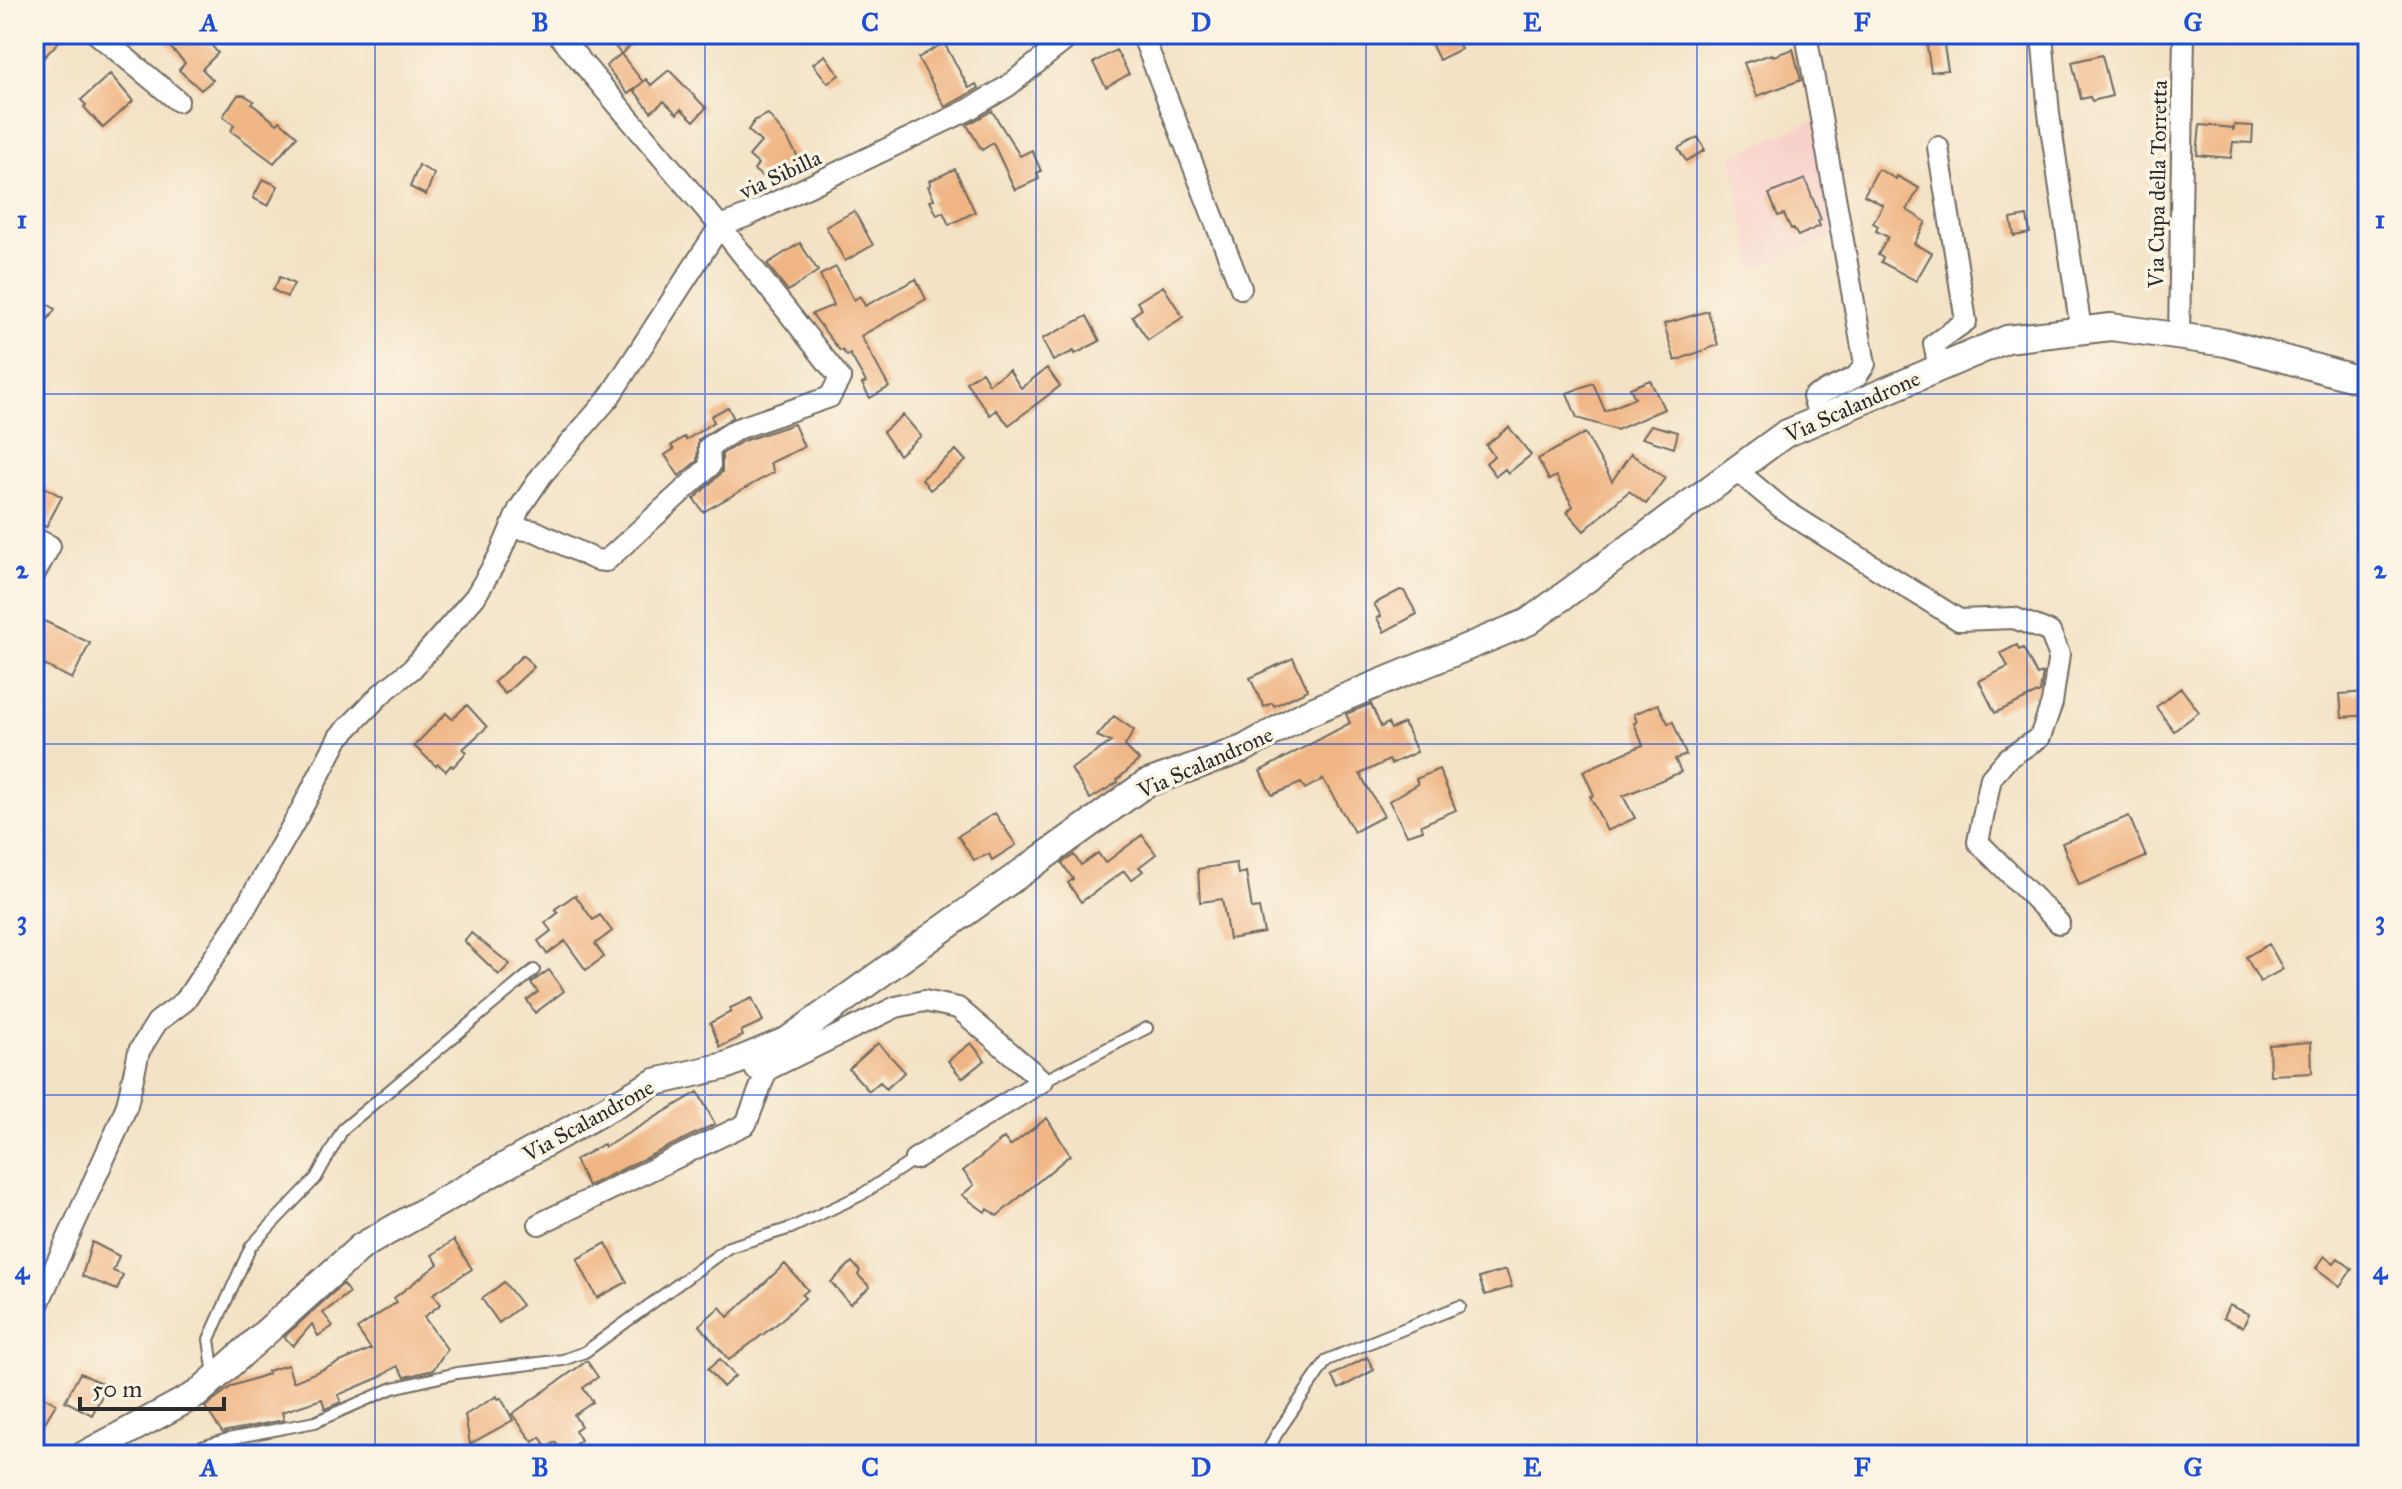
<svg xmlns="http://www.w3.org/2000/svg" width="2402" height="1489" font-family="'IM FELL Great Primer',serif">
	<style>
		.built { fill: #f7d0ca }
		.building { fill: #f0b584 }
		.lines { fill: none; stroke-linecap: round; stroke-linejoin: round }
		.service-casing { stroke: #716b61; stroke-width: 14 }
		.minor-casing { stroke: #716b61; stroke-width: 24 }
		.tertiary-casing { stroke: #716b61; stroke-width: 30 }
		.service { stroke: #fff; stroke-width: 10 }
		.minor { stroke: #fff; stroke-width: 20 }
		.tertiary { stroke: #fff; stroke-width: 26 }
		.grid { fill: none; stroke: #1d4ed8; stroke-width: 2; stroke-opacity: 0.55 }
		.labels { text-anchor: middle; stroke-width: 7; stroke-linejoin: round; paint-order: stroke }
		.street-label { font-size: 22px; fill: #2b2b2b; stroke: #fcf5e5 }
		.neatline { fill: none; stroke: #1d4ed8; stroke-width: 3 }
		.grid-label { font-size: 26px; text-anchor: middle; font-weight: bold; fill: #1d4ed8 }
	</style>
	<rect width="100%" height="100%" fill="#fcf5e5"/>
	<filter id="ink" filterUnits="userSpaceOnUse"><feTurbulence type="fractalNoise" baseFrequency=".0125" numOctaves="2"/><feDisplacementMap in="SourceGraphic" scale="16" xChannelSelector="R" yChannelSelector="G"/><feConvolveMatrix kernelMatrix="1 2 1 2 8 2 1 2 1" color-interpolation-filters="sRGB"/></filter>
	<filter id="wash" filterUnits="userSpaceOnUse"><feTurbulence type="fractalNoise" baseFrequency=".006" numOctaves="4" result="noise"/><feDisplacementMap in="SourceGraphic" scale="32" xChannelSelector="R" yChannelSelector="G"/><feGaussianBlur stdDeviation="1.8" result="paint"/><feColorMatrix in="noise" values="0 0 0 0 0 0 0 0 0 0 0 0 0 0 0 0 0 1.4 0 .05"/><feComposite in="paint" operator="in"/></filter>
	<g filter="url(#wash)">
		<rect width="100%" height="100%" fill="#f3e2c5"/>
		<path class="built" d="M1818 119 1840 234 1753 270 1732 155Z"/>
		<g id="blocks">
			<path class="building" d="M34 34H66L34 68Z
				M158 34H202L218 53 202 69 213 80 201 90 179 70 185 63Z
				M605 34H645L621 54Z
				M1441 34H1454L1461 49 1439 60 1429 39Z
				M1925 34H1942L1948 70 1931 72Z
				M944 43 969 88 976 84 979 88 945 107 918 58Z
				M1793 49 1801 80 1757 96 1744 63 1772 54 1773 56Z
				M1116 50 1129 74 1106 87 1093 63Z
				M621 54 643 82 628 94 606 66Z
				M825 55 839 75 828 83 813 64Z
				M2102 55 2112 96 2092 101 2090 97 2081 99 2072 62Z
				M669 70 706 108 694 121 681 109 677 114 664 101 651 112 634 90 646 79 651 85Z
				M110 74 133 101 103 128 84 107 86 105 81 100Z
				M238 95H244L254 101 252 104 277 124 280 121 297 136 274 163 231 131 234 125 223 116Z
				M992 111 1020 156 1032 150 1041 171 1037 173 1039 179 1015 190 993 143 982 150 967 125Z
				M768 114 787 138 802 164 788 179 775 169 767 180 754 170 758 164 749 156 761 142 748 130 755 120Z
				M2200 125 2234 128 2233 131 2234 125 2253 126 2252 143 2233 142 2231 158 2197 155Z
				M1698 137 1705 150 1686 161 1678 148Z
				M419 165 434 174 426 195 410 187Z
				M955 169 975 212 949 225 943 212 937 215 930 201 934 199 928 186 931 185 929 181Z
				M1878 169 1896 179 1897 176 1919 188 1907 210 1926 222 1914 244 1932 253 1916 281 1881 262 1883 258 1878 255 1888 237 1876 231 1878 226 1873 223 1883 205 1864 195Z
				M263 179 278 186 268 206 253 198Z
				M1805 179 1821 220 1818 221 1820 226 1798 236 1793 228 1791 229 1784 214 1778 216 1769 194Z
				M854 211 873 245 845 261 826 227Z
				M2027 216 2030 233 2014 236 2011 219Z
				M800 243 818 271 788 291 767 264Z
				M836 267 854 300 860 296 865 306 916 279 926 299 861 336 889 387 870 398 862 384 866 382 850 354 847 356 842 350 840 351 812 314 834 305 820 275Z
				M280 277 294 284 287 297 273 290Z
				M1163 286 1183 317 1148 340 1132 316 1142 309 1137 302Z
				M34 295 55 309 34 341Z
				M1708 311 1718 345 1675 361 1664 324Z
				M1087 316 1100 341 1075 354 1074 351 1053 361 1042 339Z
				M1047 368 1060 386 1009 425 996 410 990 415 966 382 982 372 989 384 1009 370 1021 388Z
				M1650 380 1664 409 1617 430 1577 418 1567 393 1593 383 1605 411 1635 398 1630 388Z
				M728 407 733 417 698 440 697 461 679 476 665 455 674 449 671 446 684 437 686 440 714 422 711 416Z
				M903 415 921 436 899 455 883 432Z
				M794 424 804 447 770 463 774 472 703 512 694 499 722 472V454L743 441Z
				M1651 425 1678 432 1674 448 1642 438Z
				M1509 427 1531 455 1508 473 1505 469 1496 476 1486 463 1494 456 1486 445Z
				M1585 433 1612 481 1631 454 1665 478 1646 504 1629 491 1584 531 1567 512 1573 506 1556 476 1549 480 1538 459Z
				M956 450 966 461 930 490 922 479Z
				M34 481 62 497 46 527 34 520Z
				M1400 590 1404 591 1417 614 1384 632 1377 618 1381 616 1374 604Z
				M40 619 90 643 72 679 34 660V632Z
				M2017 645 2019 650 2023 648 2037 675 2043 673 2040 692 1995 713 1979 681 2008 667 2001 653Z
				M523 655 534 667 505 694 494 682Z
				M1293 658 1308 690 1274 706 1272 703 1264 707 1250 678Z
				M2181 688 2199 712 2174 731 2156 707Z
				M2368 692V715L2342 717 2340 694Z
				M1371 704 1381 727 1388 723 1391 729 1404 723 1417 752 1391 764 1389 760 1360 774 1384 816 1354 832 1323 779 1305 789 1301 783 1272 795 1260 771 1350 723 1346 714Z
				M1658 704 1668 723 1673 722 1686 755 1675 759 1681 772 1623 796 1635 818 1607 831 1590 796 1594 795 1583 771 1643 745 1634 723 1637 722 1634 714Z
				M467 705 487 727 463 749 467 752 453 767 451 765 446 771 438 764 436 766 414 746 446 713 452 719Z
				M1114 716 1134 730 1125 746 1139 760 1117 780 1118 782 1090 799 1071 769 1111 742 1097 736Z
				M1439 769 1456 810 1421 825 1423 830 1407 835 1389 801 1418 784 1416 779Z
				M995 813 1016 845 992 860 989 854 974 860 958 836Z
				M2129 816 2146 857 2079 885 2062 843Z
				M1142 835 1156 854 1139 867 1143 871 1131 880 1124 871 1081 902 1068 883 1073 879 1062 863 1074 855 1081 865 1098 853 1105 863Z
				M1236 863 1238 874 1246 872 1252 909 1259 908 1264 933 1229 939 1222 899 1200 902 1198 869Z
				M575 895 593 920 600 915 612 931 595 944 604 957 586 970 565 941 547 954 538 941 551 931 545 923 558 913 555 909Z
				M471 933 510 964 499 975 464 941Z
				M2269 944 2283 969 2260 982 2246 957Z
				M549 970 564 991 535 1013 527 1000 538 992 531 983Z
				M752 998 763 1021 741 1031 743 1036 720 1047 710 1023 731 1012 730 1008Z
				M2311 1042 2312 1073 2270 1075 2269 1045Z
				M878 1043 905 1072 886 1089 880 1082 869 1091 849 1069Z
				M971 1043 985 1060 962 1078 948 1061Z
				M698 1092 715 1124 588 1186 575 1160 604 1144 605 1147Z
				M1047 1118 1070 1155 997 1216 988 1209 985 1212 962 1195 974 1185 963 1171 1004 1138 1010 1146Z
				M454 1240 472 1269 433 1294 441 1304 424 1317 447 1349 433 1370 405 1377 397 1366 378 1378 338 1395 341 1402 325 1409 322 1399 282 1412 284 1420 222 1432 205 1407 232 1386 268 1374 267 1371 288 1365 293 1382 371 1349 357 1329 397 1302 394 1298 438 1264 432 1255Z
				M92 1242 119 1256 113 1271 123 1275 117 1290 82 1276Z
				M606 1243 627 1282 597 1298 577 1259Z
				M2325 1256 2334 1263 2338 1258 2352 1269 2340 1286 2316 1268Z
				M852 1262 860 1271 858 1275 870 1287 850 1304 831 1282Z
				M785 1264 808 1290 802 1295 805 1298 778 1323 729 1360 699 1325 720 1307 728 1317Z
				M1506 1270 1512 1287 1485 1295 1479 1278Z
				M504 1282 522 1305 499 1323 482 1299Z
				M343 1284 349 1293 323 1313 333 1326 318 1336 312 1324 293 1346 284 1337Z
				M2229 1305 2249 1314 2243 1327 2223 1318Z
				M1367 1357 1374 1370 1339 1389 1331 1376Z
				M720 1359 735 1376 723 1387 708 1369Z
				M587 1361 598 1377 583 1388 593 1402 574 1415 581 1426 575 1430 581 1440 563 1453 555 1442 547 1448 540 1437 533 1442 512 1414Z
				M80 1373 107 1386 92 1415 65 1401Z
				M34 1395 40 1399 42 1396 56 1404 34 1440Z
				M497 1396 498 1399 501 1398 513 1420 470 1444 465 1415Z"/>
		</g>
	</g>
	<g filter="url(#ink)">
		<use href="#blocks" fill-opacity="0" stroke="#716b61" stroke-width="2"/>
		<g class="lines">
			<g class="service-casing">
				<path id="service" d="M1043 1081 1147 1028
					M214 1376 209 1339 251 1246 316 1178 343 1129 534 970
					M176 1455 228 1439 315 1422 393 1388 457 1373 563 1360 585 1352 729 1247 791 1228 861 1195 915 1159
					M1266 1455 1276 1435 1327 1360 1460 1306"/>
			</g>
			<g class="minor-casing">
				<path id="minor" d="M97 34 178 101
					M558 34 720 226 747 216 968 110 1008 86 1073 34
					M1142 34 1241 288
					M1806 34 1865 364 1856 377 1813 397 1820 419
					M2042 34 2049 114 2081 330
					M1938 147 1966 321 1934 344 1939 368
					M2179 336 2184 34
					M1736 470 1784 510 1959 620 2014 618 2050 632 2059 654 2052 703 2040 737 2008 758 1991 778 1978 842 2059 923
					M34 538 50 546 34 575
					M767 1070 896 1007 924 1001 958 1008 1043 1081 915 1159
					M539 1224 746 1124 767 1070 755 1069
					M34 1313 116 1132 127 1105 139 1051 157 1022 185 1001 236 924 299 814 339 737 381 694 412 669 475 597 499 556 519 509 542 475 608 399 720 226 840 378 830 397 737 429 709 447 710 466 606 561 596 560 535 531 511 528"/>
			</g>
			<g class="tertiary-casing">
				<path id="tertiary" d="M84 1455 197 1394 362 1246 655 1082 725 1066 788 1040 1145 784 1243 749 1307 713 1528 622 1785 434 2007 339 2111 327 2226 343 2368 382"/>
			</g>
			<use href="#service" class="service"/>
			<use href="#minor" class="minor"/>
			<use href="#tertiary" class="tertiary"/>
		</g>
	</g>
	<path class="grid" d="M375 34V1455M705 34V1455M1036 34V1455M1366 34V1455M1697 34V1455M2027 34V1455M34 394H2368M34 744H2368M34 1095H2368"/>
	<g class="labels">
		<g class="street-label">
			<text transform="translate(780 174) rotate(-25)" y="8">via Sibilla</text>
			<text transform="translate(2157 184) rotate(-89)" y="8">Via Cupa della Torretta</text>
			<text transform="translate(1852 406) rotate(-24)" y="8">Via Scalandrone</text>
			<text transform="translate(1205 762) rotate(-24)" y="8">Via Scalandrone</text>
			<text transform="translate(588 1120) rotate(-29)" y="8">Via Scalandrone</text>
		</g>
	</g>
	<rect width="2402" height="1489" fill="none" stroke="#fcf5e5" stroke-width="88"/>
	<path d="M80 1397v12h144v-12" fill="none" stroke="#2b2b2b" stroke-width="4"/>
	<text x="92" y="1397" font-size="24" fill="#2b2b2b" stroke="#fcf5e5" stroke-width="6" paint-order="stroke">50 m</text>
	<rect x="44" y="44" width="2314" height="1401" class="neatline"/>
	<g class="grid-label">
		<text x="209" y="31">A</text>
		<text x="540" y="31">B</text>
		<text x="870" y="31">C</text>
		<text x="1201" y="31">D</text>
		<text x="1532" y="31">E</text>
		<text x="1862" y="31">F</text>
		<text x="2193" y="31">G</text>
		<text x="22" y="228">1</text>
		<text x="2380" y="228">1</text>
		<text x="22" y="578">2</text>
		<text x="2380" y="578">2</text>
		<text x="22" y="929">3</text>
		<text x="2380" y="929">3</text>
		<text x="22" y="1279">4</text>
		<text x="2380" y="1279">4</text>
		<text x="209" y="1476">A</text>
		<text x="540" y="1476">B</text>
		<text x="870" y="1476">C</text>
		<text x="1201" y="1476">D</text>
		<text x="1532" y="1476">E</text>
		<text x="1862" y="1476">F</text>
		<text x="2193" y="1476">G</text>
	</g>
</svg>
